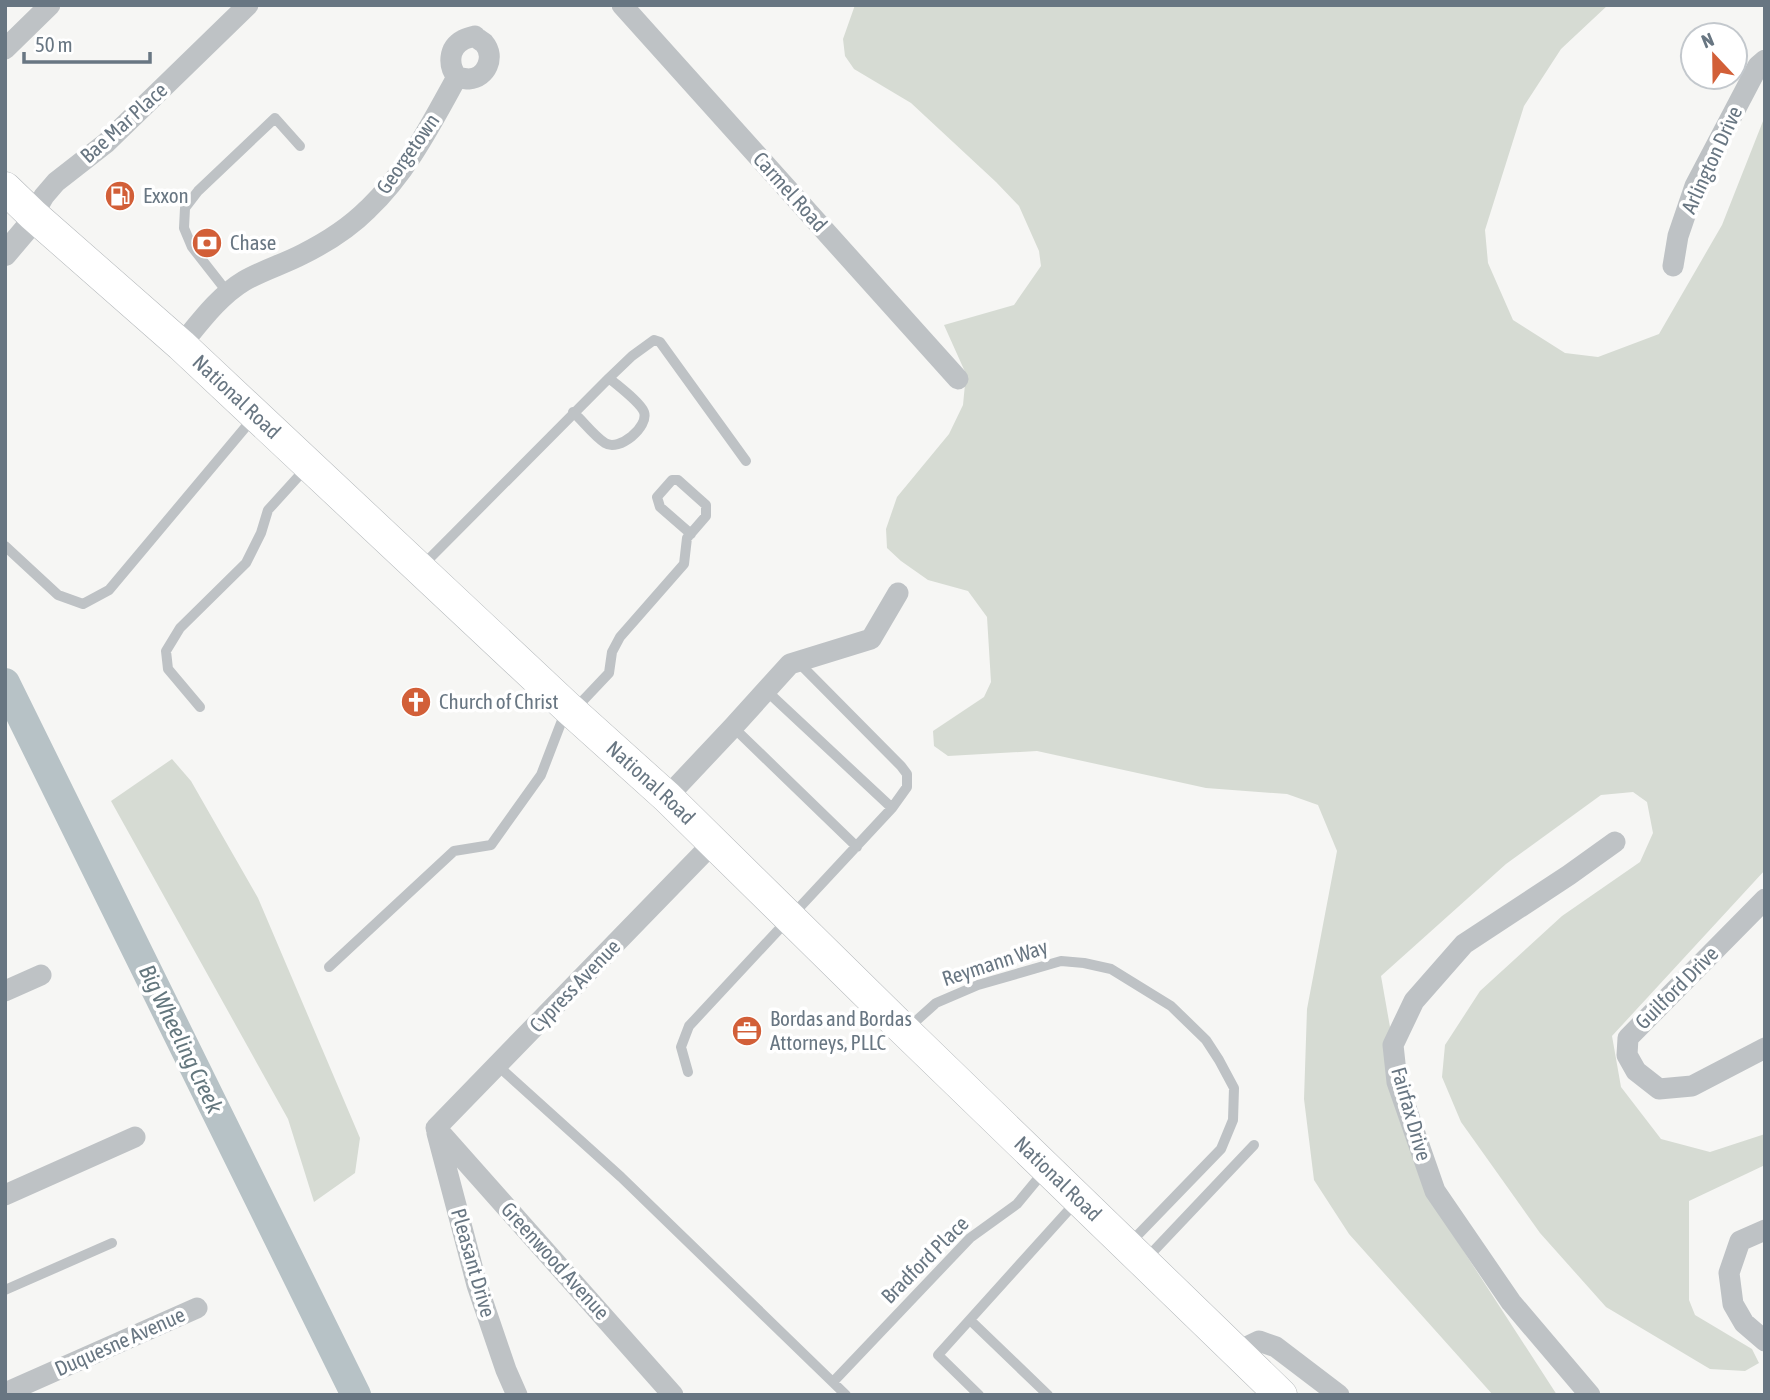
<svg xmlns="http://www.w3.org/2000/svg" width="1770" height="1400" font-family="'Asap Condensed',sans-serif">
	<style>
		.green { fill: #d6dbd3 }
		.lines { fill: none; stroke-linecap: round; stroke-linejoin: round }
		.river { stroke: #b7c2c6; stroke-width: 30 }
		.primary-casing { stroke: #b2b6b9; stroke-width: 33 }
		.service { stroke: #bec2c5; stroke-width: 10 }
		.minor { stroke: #bec2c5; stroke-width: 21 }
		.tertiary { stroke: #bec2c5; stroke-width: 24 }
		.primary { stroke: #fff; stroke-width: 32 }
		.labels { text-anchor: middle; stroke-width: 7; stroke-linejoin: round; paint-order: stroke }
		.street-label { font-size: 21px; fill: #687682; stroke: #fff }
		.poi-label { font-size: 21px; fill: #687682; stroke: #fff; text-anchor: start }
		.water-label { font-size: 23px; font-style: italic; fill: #64777e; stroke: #fff }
	</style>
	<rect width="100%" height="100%" fill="#f6f6f4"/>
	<path class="green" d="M855 5H1608L1561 49 1524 106 1485 230 1488 263 1513 320 1565 353 1598 357 1659 334 1722 225 1765 116V870L1612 1036 1621 1087 1661 1139 1710 1152 1765 1134V1165L1689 1201V1300L1695 1315 1752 1349 1759 1363 1745 1371 1710 1369 1606 1307 1540 1233 1461 1122 1442 1077 1445 1045 1480 991 1562 916 1640 862 1653 833 1647 802 1633 792 1601 795 1506 864 1381 976 1408 1129 1428 1196 1557 1395H1493L1349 1234 1314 1180 1304 1099 1307 1009 1337 851 1318 805 1287 794 1206 788 1037 751 948 756 934 746 933 731 984 697 991 682 987 617 968 591 928 580 901 561 887 548 886 529 897 497 949 434 963 405 966 374 944 325 1014 305 1041 266 1039 251 1019 206 996 182 911 103 854 69 845 56 843 39Z
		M172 759 191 781 258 898 360 1138 355 1173 314 1202 288 1119 111 801Z"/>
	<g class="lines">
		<path class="river" d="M5 683 356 1395"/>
		<g class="primary-casing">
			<g id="primary">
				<path id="s1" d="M5 188 33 215 181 345 567 707 667 797 905 1031 1281 1395"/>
			</g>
		</g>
		<path class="service" d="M228 293 192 247 184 228 185 208 198 191 275 118 300 146
			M573 412C583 421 594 436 605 443 619 452 649 427 644 412 640 402 618 386 609 378
			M5 546 58 595 83 604 109 590 254 417
			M421 567 609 378 632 356 654 340 660 342 746 461
			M762 694 772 696 892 808
			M200 707 168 669 166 651 180 628 246 563 261 533 268 510 307 467
			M574 710 609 673 612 652 620 637 684 564 687 538 706 516V505L678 480H672L657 497 660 507 691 534
			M733 727 857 847
			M329 967 454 851 491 845 541 775 566 710
			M907 1029 936 1003 978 985 1061 961 1084 963 1111 969 1171 1006 1206 1040 1219 1060 1234 1088 1233 1120 1221 1149 1129 1244
			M497 1065 621 1177 846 1395
			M688 1072 681 1047 689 1026 892 808 907 787V774L901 766 797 661
			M1145 1260 1254 1145
			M5 1290 112 1243
			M970 1320 1048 1395
			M833 1382 970 1238 1017 1204 1046 1169
			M979 1395 938 1355 1076 1202"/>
		<path class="minor" d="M622 5 958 379
			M5 49 50 5
			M33 215 44 196 56 182 106 143 248 5
			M1673 266 1678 236 1695 186 1758 66 1765 60
			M181 345C200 322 219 296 244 281 263 270 284 264 303 254 325 243 350 227 368 209 407 172 431 124 457 77 448 66 448 48 463 40 466 38 471 37 475 36 476 38 483 42 484 43 496 57 486 78 469 79 465 79 461 78 457 77
			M667 797 733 727 790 664 871 639 898 593
			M1765 899 1628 1038 1627 1055 1636 1071 1659 1089 1692 1086 1765 1048
			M5 991 41 975
			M436 1128 713 843
			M436 1128 673 1395
			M437 1133 477 1285 506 1370 517 1395
			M5 1195 135 1137
			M1765 1230 1740 1241 1729 1273 1733 1304 1744 1323 1765 1341
			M1236 1352 1259 1341 1276 1347 1339 1395
			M5 1393 197 1308
			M1590 1395 1511 1302 1435 1191 1397 1082 1393 1045 1414 1001 1464 944 1569 875 1615 842"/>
		<path class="tertiary" d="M5 254 27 228 33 215"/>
		<use href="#primary" class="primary"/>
	</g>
	<defs>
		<g id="fuel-disc" transform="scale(1.575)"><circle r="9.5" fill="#d25f38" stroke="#fff"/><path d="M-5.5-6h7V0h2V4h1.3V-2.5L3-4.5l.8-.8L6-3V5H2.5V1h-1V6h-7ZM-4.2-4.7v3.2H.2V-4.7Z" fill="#fff"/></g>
		<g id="bank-disc" transform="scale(1.575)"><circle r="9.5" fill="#d25f38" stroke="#fff"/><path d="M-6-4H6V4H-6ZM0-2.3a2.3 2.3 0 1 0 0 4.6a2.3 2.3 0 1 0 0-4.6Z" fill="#fff"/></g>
		<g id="church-disc" transform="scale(1.575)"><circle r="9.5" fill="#d25f38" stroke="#fff"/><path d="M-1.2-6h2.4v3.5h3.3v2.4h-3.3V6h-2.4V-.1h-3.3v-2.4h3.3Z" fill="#fff"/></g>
		<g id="office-disc" transform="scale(1.575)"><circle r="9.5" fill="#d25f38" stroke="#fff"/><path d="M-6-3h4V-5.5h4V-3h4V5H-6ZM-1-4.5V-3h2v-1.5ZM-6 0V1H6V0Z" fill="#fff"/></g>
	</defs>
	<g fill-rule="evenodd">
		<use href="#fuel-disc" x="120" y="196"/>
		<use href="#bank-disc" x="207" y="243"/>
		<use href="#church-disc" x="416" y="702"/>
		<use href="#office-disc" x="747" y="1031"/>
	</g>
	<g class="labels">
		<g class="street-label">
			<text transform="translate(124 123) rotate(-42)" y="7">Bae Mar Place</text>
			<text transform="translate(408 154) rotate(-55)" y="7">Georgetown</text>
			<text transform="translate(1712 160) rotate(-65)" y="7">Arlington Drive</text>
			<text transform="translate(790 192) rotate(48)" y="7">Carmel Road</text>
			<text dy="7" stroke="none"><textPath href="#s1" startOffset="312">National Road</textPath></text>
			<text dy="7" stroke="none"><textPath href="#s1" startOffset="878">National Road</textPath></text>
			<text transform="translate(995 963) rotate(-18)" y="7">Reymann Way</text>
			<text transform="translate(575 986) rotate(-46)" y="7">Cypress Avenue</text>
			<text transform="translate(1677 988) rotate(-45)" y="7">Guilford Drive</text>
			<text transform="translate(1411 1114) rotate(74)" y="7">Fairfax Drive</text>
			<text dy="7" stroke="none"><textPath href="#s1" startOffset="1446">National Road</textPath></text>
			<text transform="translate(925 1260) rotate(-45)" y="7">Bradford Place</text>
			<text transform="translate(555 1261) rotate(48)" y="7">Greenwood Avenue</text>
			<text transform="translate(473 1263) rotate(74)" y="7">Pleasant Drive</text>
			<text transform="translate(120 1342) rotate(-24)" y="7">Duquesne Avenue</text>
		</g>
		<g class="poi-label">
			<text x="143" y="203">Exxon</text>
			<text x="230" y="250">Chase</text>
			<text x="439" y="709">Church of Christ</text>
			<text x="770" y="1026">Bordas and Bordas<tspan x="770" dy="24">Attorneys, PLLC</tspan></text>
		</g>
		<g class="water-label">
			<text transform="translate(181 1039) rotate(64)" y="8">Big Wheeling Creek</text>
		</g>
	</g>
	<rect width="1770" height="1400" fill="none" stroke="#687682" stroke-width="14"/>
	<g transform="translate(1714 56) rotate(338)"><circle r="33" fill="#ffffff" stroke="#c3c8cd" stroke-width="2"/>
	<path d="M0-5L12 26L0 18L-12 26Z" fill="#d25f38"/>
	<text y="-10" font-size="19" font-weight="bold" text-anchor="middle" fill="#687682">N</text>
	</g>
	<path d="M24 52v10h126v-10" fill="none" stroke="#687682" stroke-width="3.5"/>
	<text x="35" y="52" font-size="21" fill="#687682" stroke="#ffffff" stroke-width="5" paint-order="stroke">50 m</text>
</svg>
